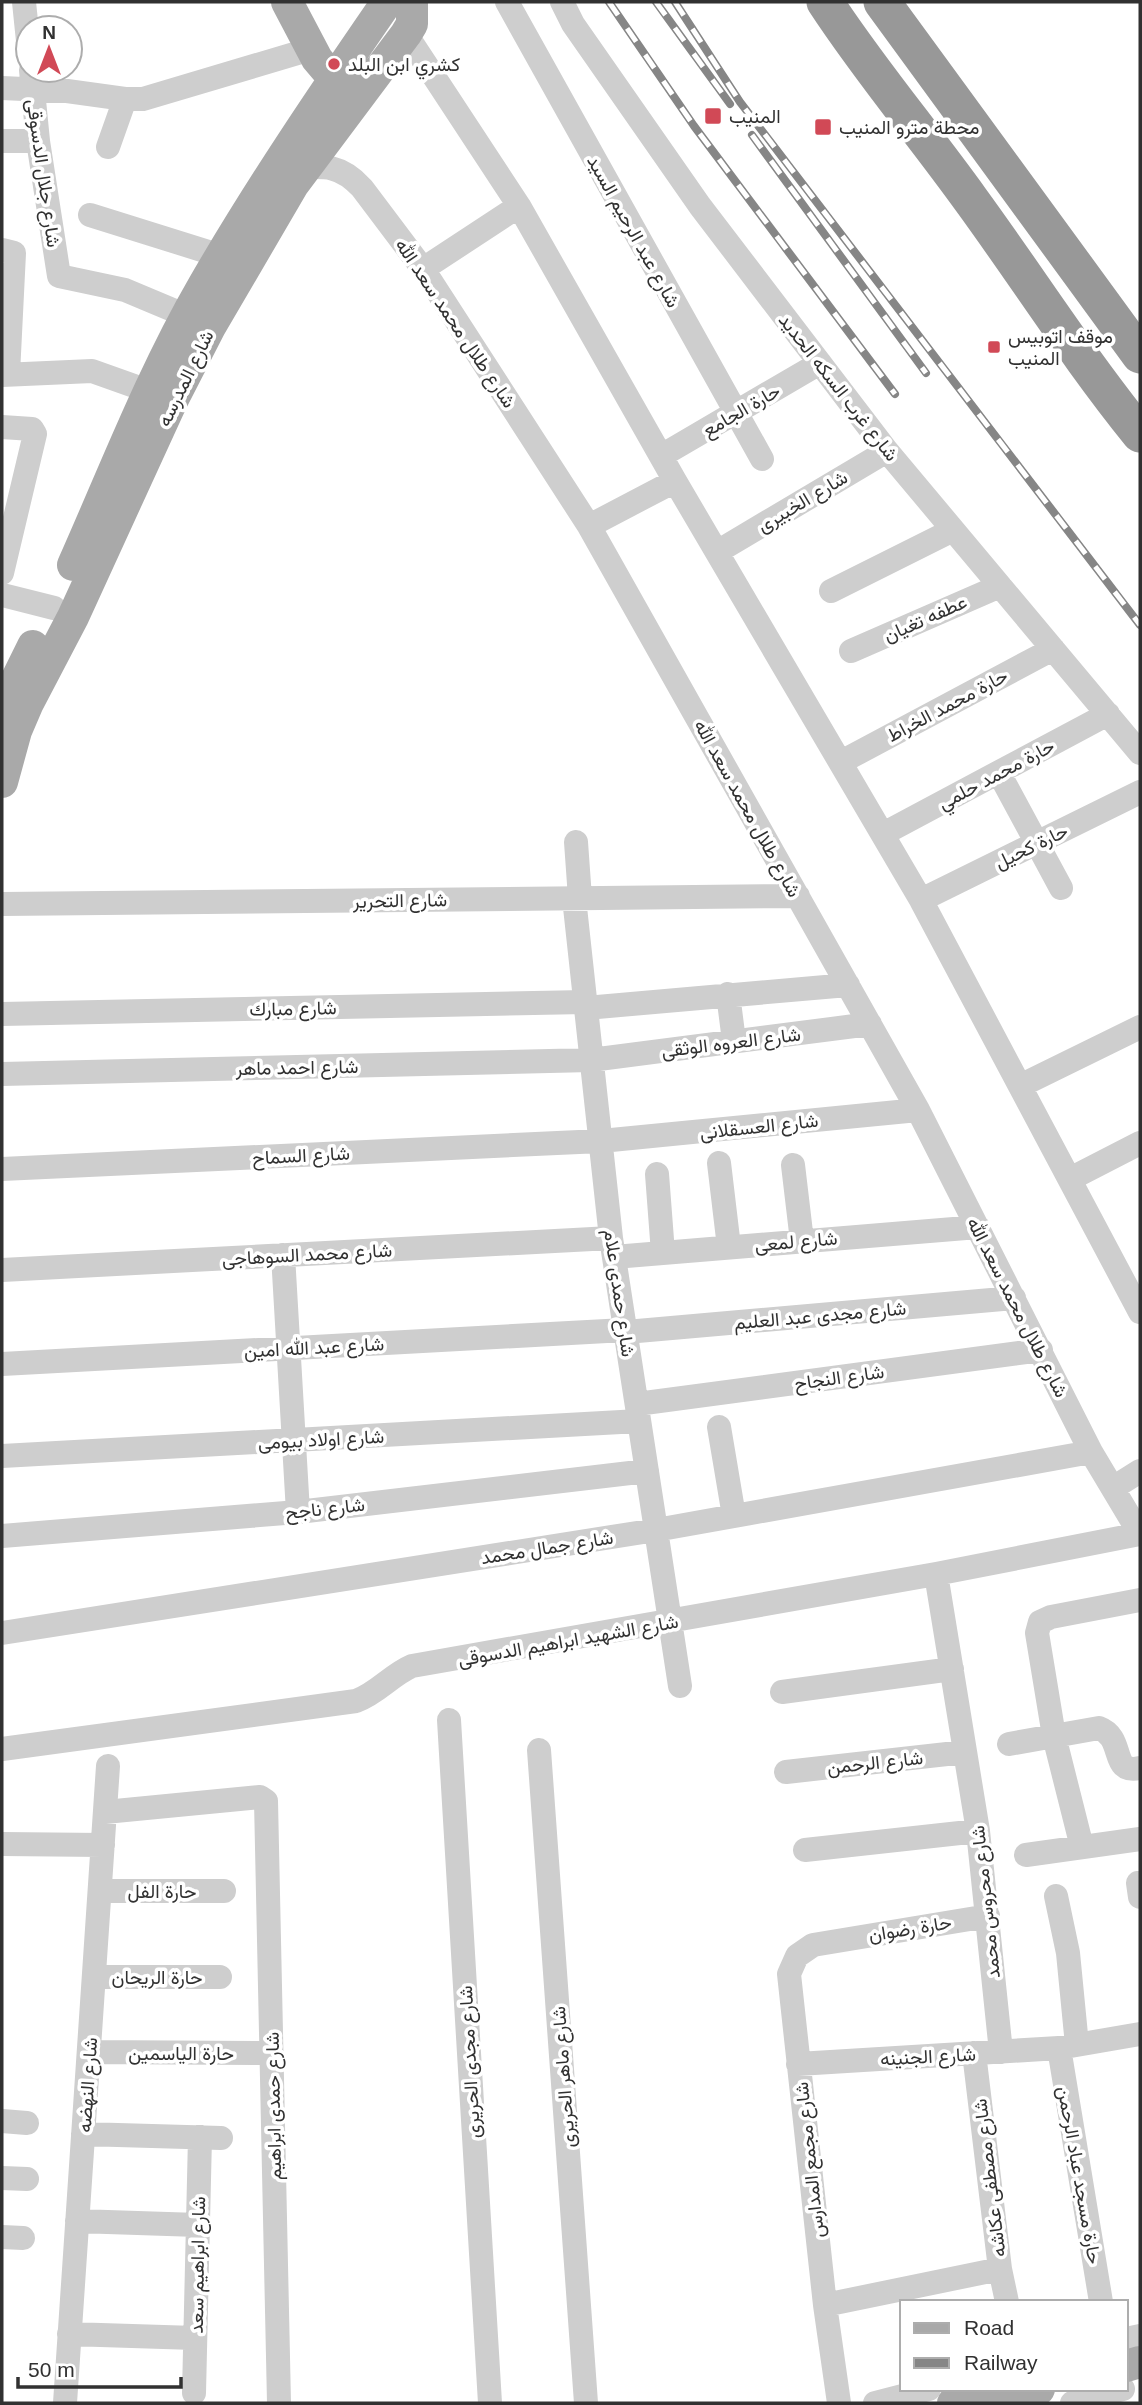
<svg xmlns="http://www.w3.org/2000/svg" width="1142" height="2405" font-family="Helvetica,Vazirmatn,sans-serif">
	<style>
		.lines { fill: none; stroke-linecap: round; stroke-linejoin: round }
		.minor { stroke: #cecece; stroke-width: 24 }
		.major { stroke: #a9a9a9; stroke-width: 32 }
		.highway { stroke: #989898; stroke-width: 37 }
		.rail-casing { stroke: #868686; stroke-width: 8 }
		.rail { stroke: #fff; stroke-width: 5; stroke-dasharray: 16; stroke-linecap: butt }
		.poi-dot { fill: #d14956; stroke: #fff; stroke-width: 2.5 }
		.labels { text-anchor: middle; stroke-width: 7; stroke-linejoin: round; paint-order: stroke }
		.poi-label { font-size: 19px; fill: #313131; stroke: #fff; text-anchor: start }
		.street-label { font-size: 19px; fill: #313131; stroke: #fff }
	</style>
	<rect width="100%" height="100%" fill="#fff"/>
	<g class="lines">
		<path class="minor" d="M24 2 28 41
			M507 2 762 459
			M562 2 573 24 700 206 887 451 1140 753
			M406 34 519 206 675 481 921 900 1140 1312
			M31 70 38 141 59 276 125 290 187 316
			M2 88 67 91 125 99H143L311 49
			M2 141H38
			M108 147 125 99
			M294 168C324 166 340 164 362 188L423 269 589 526 918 1110 1091 1452 1140 1534
			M90 215 221 256
			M2 250 14 253 8 374
			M423 269 519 206
			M2 375 92 371 151 392
			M2 427 32 429 35 434 2 573
			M661 456 820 363
			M589 526 675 481
			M717 552 887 451
			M831 591 953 530
			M2 595 54 608
			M851 651 1000 586
			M841 762 1053 649
			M999 773 1061 888
			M883 834 1108 714
			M576 842 580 898
			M574 898 611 1238 680 1686
			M921 900 1140 792
			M2 904 798 896
			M728 994 734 1041
			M586 1008 848 985
			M2 1014 585 1002
			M2 1074 591 1060 870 1024
			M1020 1086 1140 1027
			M719 1163 729 1247
			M793 1165 802 1241
			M2 1169 601 1141 918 1110
			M657 1174 663 1253
			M1070 1179 1140 1143
			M283 1255 298 1512
			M614 1257 978 1227
			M2 1270 611 1238
			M626 1332 1014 1298
			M2 1364 625 1330
			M637 1404 1041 1350
			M719 1427 734 1516
			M2 1456 639 1421
			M1113 1488 1140 1471
			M2 1536 298 1512 647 1471
			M936 1574 978 1831 1001 2052
			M2 1633 656 1530 1091 1452
			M782 1692 952 1669
			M449 1720 490 2403
			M1009 1744 1099 1728C1126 1738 1109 1775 1140 1768
			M2 1749 356 1701C378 1693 391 1675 412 1666L936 1574 1140 1534
			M539 1750 586 2403
			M786 1772 965 1752
			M105 1812 260 1797 266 1801 279 2403
			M2 1844 103 1845
			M1082 1847 1054 1736 1037 1633 1040 1622 1051 1617 1140 1600
			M805 1850 978 1831
			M1026 1855 1140 1839
			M1138 1883 1140 1897
			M101 1891H224
			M1056 1896 1068 1953 1077 2045
			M95 1977H220
			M1059 2048 1101 2302
			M89 2052 272 2053
			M974 2053 1000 2269 1007 2302
			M798 2064 1059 2048 1140 2034
			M2 2121 27 2123
			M83 2134 221 2138
			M2 2178 27 2179
			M77 2221 198 2225
			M2 2237 23 2238
			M825 2305 1000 2269
			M69 2334 195 2338
			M1126 2339 1140 2336
			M194 2393 200 2137
			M65 2403 108 1766
			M839 2403 825 2305 789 1974 797 1956 813 1945 988 1916
			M875 2403 929 2389
			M1072 2403 1123 2389"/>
		<path class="major" d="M287 2 317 59 334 79
			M73 565C114 473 152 374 203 286 259 189 323 95 387 2
			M2 709 33 646
			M2 782 16 731 28 703 73 617 171 403 210 327 293 185 406 34 412 24V2
			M1126 2366 1140 2362
			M991 2402 1039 2389
			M953 2403 1011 2389"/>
		<path class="highway" d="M825 2C870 71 923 133 971 200 1028 278 1079 359 1140 434
			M882 2 1140 355"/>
		<g class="rail-casing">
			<path id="rail" d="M609 2 694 126 895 394
				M656 2 730 104
				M675 2 740 102 1140 625
				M752 135 926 373"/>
		</g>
		<use href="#rail" class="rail"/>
	</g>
	<g class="poi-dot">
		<circle cx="334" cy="64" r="7"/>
		<rect x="704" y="107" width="18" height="18" rx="3.5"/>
		<rect x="814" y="118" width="18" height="18" rx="3.5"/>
		<rect x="987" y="340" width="14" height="14" rx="3.5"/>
	</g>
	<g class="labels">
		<g class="poi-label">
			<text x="348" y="71">كشري ابن البلد</text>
			<text x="729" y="123">المنيب</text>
			<text x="839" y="134">محطة مترو المنيب</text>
			<text x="1008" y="343">موقف اتوبيس<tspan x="1008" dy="22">المنيب</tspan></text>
		</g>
		<g class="street-label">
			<text transform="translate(44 173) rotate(82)" y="7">شارع جلال الدسوقى</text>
			<text transform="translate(634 231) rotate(61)" y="7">شارع عبد الرحيم السيد</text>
			<text transform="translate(456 323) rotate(56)" y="7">شارع طلال محمد سعد الله</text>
			<text transform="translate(185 378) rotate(-64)" y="7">شارع المدرسه</text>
			<text transform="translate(839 387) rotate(52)" y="7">شارع غرب السكه الحديد</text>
			<text transform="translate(741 410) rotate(-30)" y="7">حارة الجامع</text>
			<text transform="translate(802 501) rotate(-31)" y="7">شارع الخبيرى</text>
			<text transform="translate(925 618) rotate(-24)" y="7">عطفه تغيان</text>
			<text transform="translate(947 705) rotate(-28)" y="7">حارة محمد الخراط</text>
			<text transform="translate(996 774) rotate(-28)" y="7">حارة محمد حلمي</text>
			<text transform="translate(748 808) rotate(61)" y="7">شارع طلال محمد سعد الله</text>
			<text transform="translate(1031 846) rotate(-26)" y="7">حارة كحيل</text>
			<text transform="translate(400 900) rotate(-1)" y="7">شارع التحرير</text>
			<text transform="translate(293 1008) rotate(-1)" y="7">شارع مبارك</text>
			<text transform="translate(731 1042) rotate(-7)" y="7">شارع العروه الوثقى</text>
			<text transform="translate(297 1067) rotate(-1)" y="7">شارع احمد ماهر</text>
			<text transform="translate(759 1126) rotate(-6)" y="7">شارع العسقلانى</text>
			<text transform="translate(301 1155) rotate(-3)" y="7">شارع السماح</text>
			<text transform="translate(796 1241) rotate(-5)" y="7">شارع لمعى</text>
			<text transform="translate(307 1254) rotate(-3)" y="7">شارع محمد السوهاجى</text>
			<text transform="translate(620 1293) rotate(82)" y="7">شارع حمدى علام</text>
			<text transform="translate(1018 1307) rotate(63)" y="7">شارع طلال محمد سعد الله</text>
			<text transform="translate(820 1315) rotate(-5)" y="7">شارع مجدى عبد العليم</text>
			<text transform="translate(314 1347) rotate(-3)" y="7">شارع عبد الله امين</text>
			<text transform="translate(839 1377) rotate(-8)" y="7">شارع النجاح</text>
			<text transform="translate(321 1439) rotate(-3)" y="7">شارع اولاد بيومى</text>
			<text transform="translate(325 1508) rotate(-6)" y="7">شارع ناجح</text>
			<text transform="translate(547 1547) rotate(-9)" y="7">شارع جمال محمد</text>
			<text transform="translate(568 1640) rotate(-10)" y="7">شارع الشهيد ابراهيم الدسوقى</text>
			<text transform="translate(875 1762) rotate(-6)" y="7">شارع الرحمن</text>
			<text x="162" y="1898">حارة الفل</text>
			<text transform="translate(985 1902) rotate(-96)" y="7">شارع محروس محمد</text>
			<text transform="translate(910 1928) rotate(-9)" y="7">حارة رضوان</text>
			<text x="157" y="1984">حارة الريحان</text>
			<text x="181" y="2060">حارة الياسمين</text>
			<text transform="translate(928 2056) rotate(-3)" y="7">شارع الجنينه</text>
			<text transform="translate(469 2062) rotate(-93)" y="7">شارع مجدى الحريرى</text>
			<text transform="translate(563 2077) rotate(-94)" y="7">شارع ماهر الحريرى</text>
			<text transform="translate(87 2085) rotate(-86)" y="7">شارع النهضه</text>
			<text transform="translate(273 2106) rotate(-91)" y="7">شارع حمدى ابراهيم</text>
			<text transform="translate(809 2160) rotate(-96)" y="7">شارع مجمع المدارس</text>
			<text transform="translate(1080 2175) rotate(80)" y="7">حارة مسجد عباد الرحمن</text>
			<text transform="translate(989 2178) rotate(-97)" y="7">شارع مصطفى عكاشه</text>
			<text transform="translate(197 2265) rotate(-89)" y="7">شارع ابراهيم سعد</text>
		</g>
	</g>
	<rect width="1142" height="2405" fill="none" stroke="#313131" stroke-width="7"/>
	<rect x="900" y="2300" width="228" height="91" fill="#ffffff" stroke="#adadad" stroke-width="2"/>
	<rect x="914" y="2323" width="35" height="10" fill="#a9a9a9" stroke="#adadad" stroke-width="2"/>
	<text x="964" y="2335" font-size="21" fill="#313131">Road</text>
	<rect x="914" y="2358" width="35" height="10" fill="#868686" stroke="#adadad" stroke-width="2"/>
	<text x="964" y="2370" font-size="21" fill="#313131">Railway</text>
	<g transform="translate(49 49)"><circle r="33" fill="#ffffff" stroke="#adadad" stroke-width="2"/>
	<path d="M0-5L12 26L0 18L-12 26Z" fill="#d14956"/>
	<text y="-10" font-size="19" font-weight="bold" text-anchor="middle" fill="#313131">N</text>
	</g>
	<path d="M18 2377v10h163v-10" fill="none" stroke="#313131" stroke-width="3.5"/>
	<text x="28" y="2377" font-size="21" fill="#313131" stroke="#ffffff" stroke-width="5" paint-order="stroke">50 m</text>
</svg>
